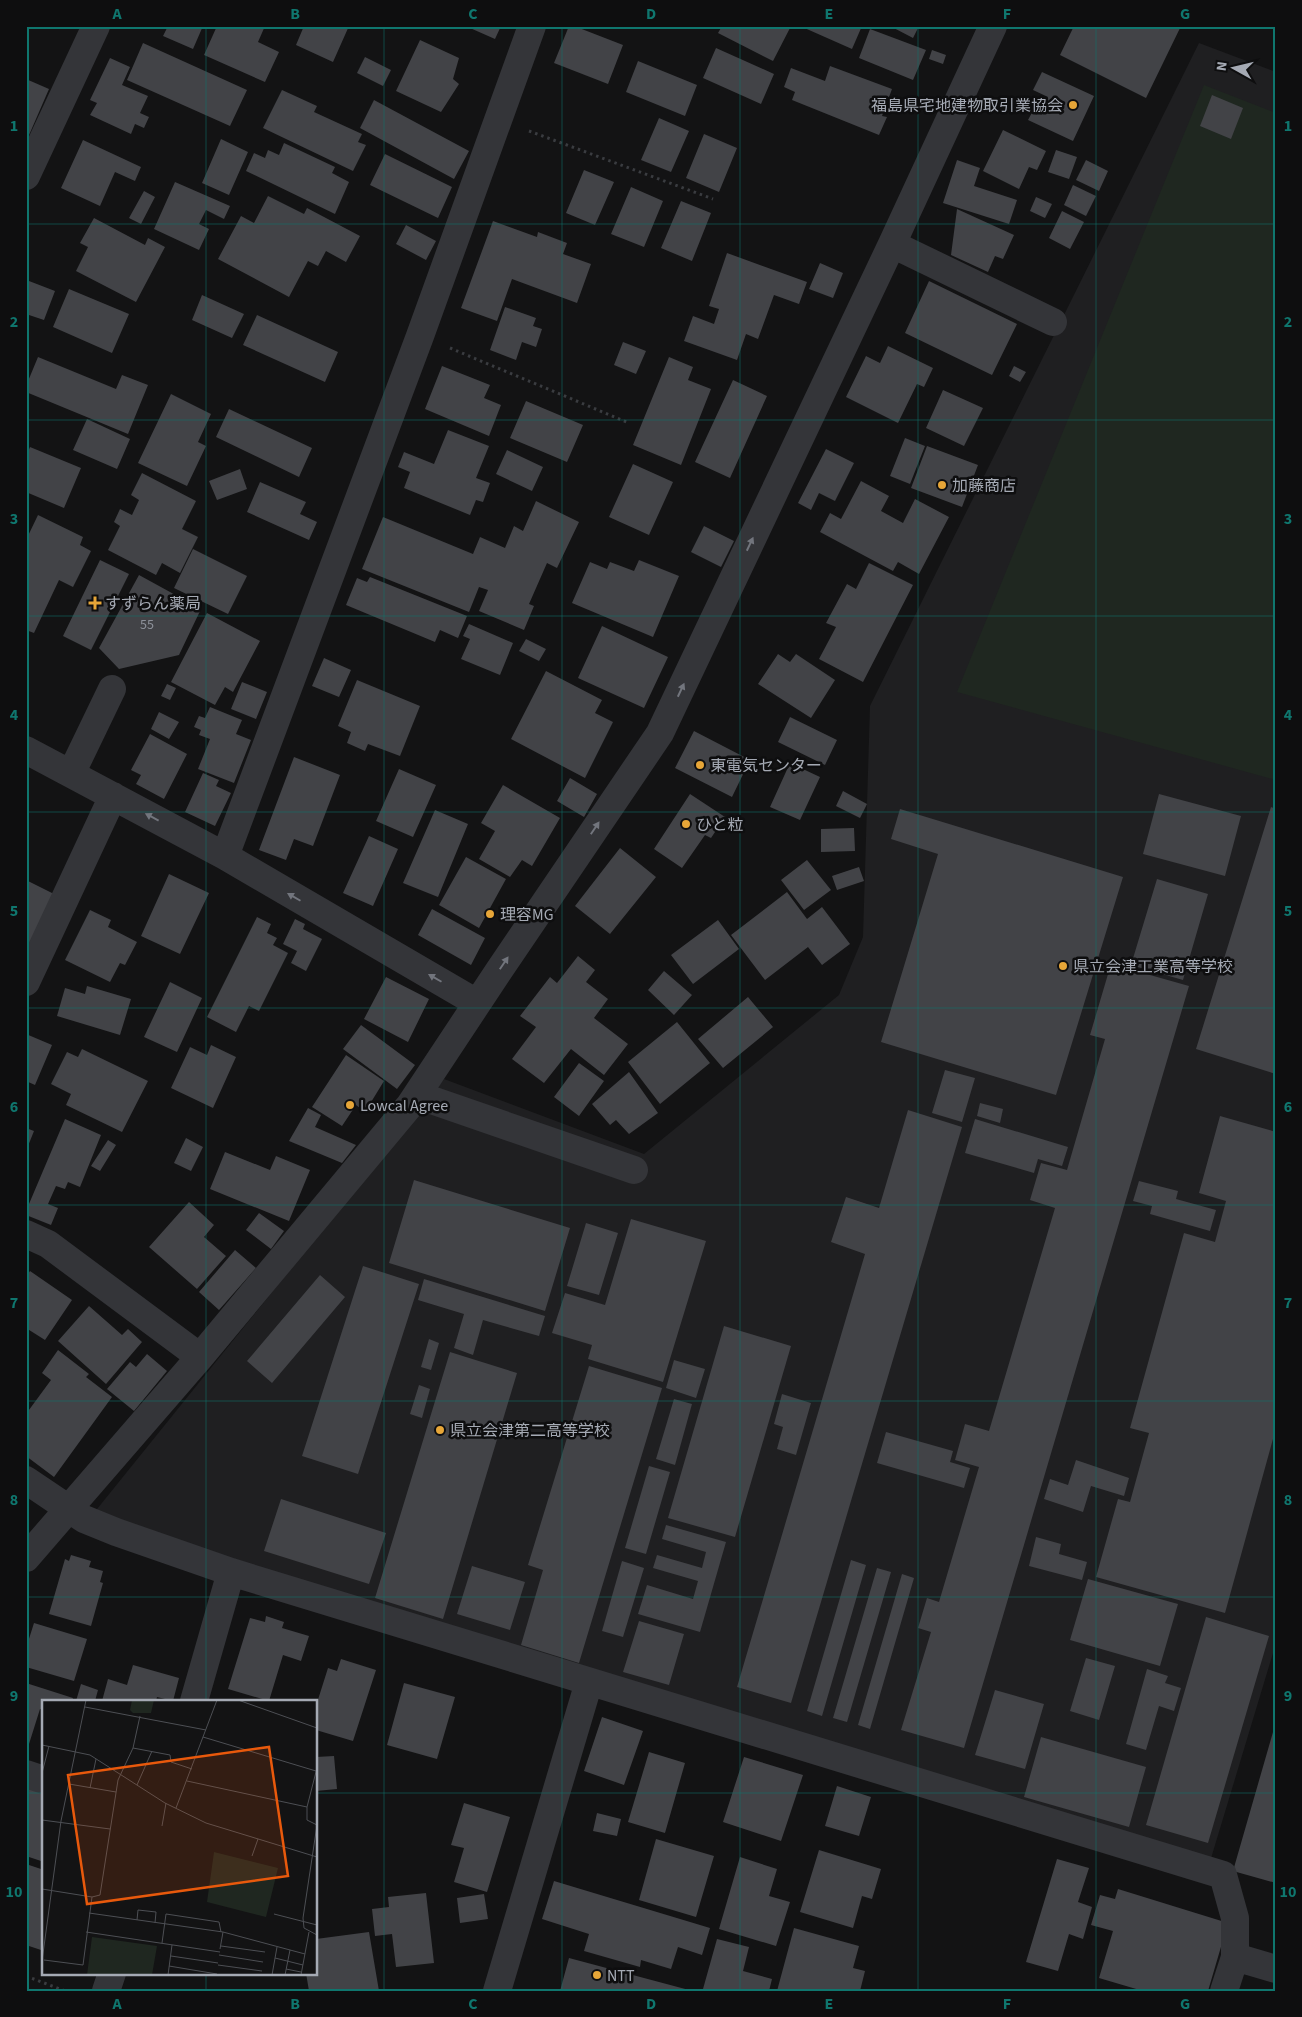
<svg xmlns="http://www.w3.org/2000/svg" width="1302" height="2017" font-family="'Source Sans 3','Noto Sans JP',sans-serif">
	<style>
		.built { fill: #1f1f21 }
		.green { fill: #1f2720 }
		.building { fill: #424347 }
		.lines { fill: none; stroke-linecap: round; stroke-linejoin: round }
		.path { stroke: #3a3c40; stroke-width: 3; stroke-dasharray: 2.5 4; stroke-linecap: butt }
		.minor { stroke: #343539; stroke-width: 28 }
		.oneway { fill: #72757d }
		.grid { fill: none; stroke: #0f766e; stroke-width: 1; stroke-opacity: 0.55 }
		.poi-dot { fill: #e7a638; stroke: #0e0e0f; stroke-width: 2 }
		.labels { text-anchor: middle; stroke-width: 5; stroke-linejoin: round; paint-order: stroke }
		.number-label { font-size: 14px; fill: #8c9099 }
		.poi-label { font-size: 16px; fill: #a5aab4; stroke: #0e0e0f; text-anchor: start }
		.inset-road { fill: none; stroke: #4d4f54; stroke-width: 1 }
		.view { fill: #e8590c; fill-opacity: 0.15; stroke: #e8590c; stroke-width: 2.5 }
		.inset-edge { fill: none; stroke: #a5aab4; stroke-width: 2.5 }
		.neatline { fill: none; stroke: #0f766e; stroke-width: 2 }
		.grid-label { font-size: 16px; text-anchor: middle; font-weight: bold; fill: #0f766e }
	</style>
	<rect width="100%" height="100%" fill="#131314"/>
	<path class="built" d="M1199 43 1276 72V1643L1209 1865 89 1519 444 1079 644 1154 839 995 863 937 870 706Z"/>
	<path class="green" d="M1204 85 1276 113V780L957 692Z"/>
	<path class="building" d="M168 26H203L193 49 163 36Z
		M217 26H265L258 42 279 52 265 82 204 55Z
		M304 26H349L333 62 296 45Z
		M471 26H501L495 39 470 28Z
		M569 26H574L623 45 608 84 554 63Z
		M722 26H787L790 28 773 61 718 33Z
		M800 26H862L852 49Z
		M890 26H919L913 38Z
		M1074 26H1181L1146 98 1060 55Z
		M870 29 926 50 913 80 859 58Z
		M420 40 459 58 453 79 459 84 441 112 396 91Z
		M143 43 247 90 230 126 127 80Z
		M716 48 774 74 761 104 703 78Z
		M932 50 946 55 943 64 929 59Z
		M365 57 391 70 383 86 357 73Z
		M110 58 130 67 122 85 148 96 140 113 149 117 144 128 135 124 131 134 90 115 97 103 90 100Z
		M638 61 697 85 685 116 626 92Z
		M830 66 892 89 882 116 887 117 879 135 792 100 795 92 784 87 791 68 825 81Z
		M1042 72 1094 96 1073 141 1028 120 1036 105 1043 108 1048 97 1033 90Z
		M26 79 49 89 26 142Z
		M282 90 317 106 314 112 362 134 358 142 366 145 353 171 263 128Z
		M1212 95 1243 108 1231 139 1200 126Z
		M374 100 469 151 454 179 360 128Z
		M659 118 689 131 671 172 641 160Z
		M1003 130 1046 151 1037 170 1029 167 1019 189 983 171Z
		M704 134 737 148 719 192 686 178Z
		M221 139 248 152 229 195 202 183Z
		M83 140 141 167 135 181 115 172 100 206 61 188Z
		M284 143 335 167 332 173 349 182 335 214 246 171 254 153 265 158 268 150 279 155Z
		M1056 150 1077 157 1069 179 1048 172Z
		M385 154 452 187 438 218 370 185Z
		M957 160 980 168 974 186 1017 200 1009 224 943 203Z
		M1086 160 1108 171 1099 191 1076 180Z
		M584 170 614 182 595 225 566 213Z
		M175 182 230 206 224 219 206 210 199 224 209 229 199 250 154 229Z
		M1073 185 1096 196 1086 216 1064 205Z
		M631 187 663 201 644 247 611 234Z
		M144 191 155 197 141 224 129 218Z
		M268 196 304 214 307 208 360 236 346 262 326 251 318 266 308 261 289 297 218 259 241 216 254 223Z
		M1036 197 1052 204 1045 218 1030 211Z
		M681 201 711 213 692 261 661 248Z
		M957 209 1014 235 1003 259 995 256 988 272 951 255Z
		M1062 211 1084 222 1070 249 1049 238Z
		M94 218 145 245 148 238 165 247 136 302 76 271 88 247 80 243Z
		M493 221 537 237 538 232 567 243 563 254 591 264 577 303 512 279 497 321 461 308Z
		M406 225 436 241 426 260 396 244Z
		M727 253 807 282 799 304 774 295 758 339 746 334 737 360 684 341 693 316 714 324 719 309 709 306Z
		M820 263 843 273 833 298 809 289Z
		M29 281 55 291 44 320 26 314V287Z
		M929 281 1017 324 992 375 905 333Z
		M69 289 129 314 112 353 53 327Z
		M202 295 244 314 232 338 192 320Z
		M505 307 536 318 533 326 542 329 536 347 522 342 516 360 490 350Z
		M257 315 338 352 325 382 243 345Z
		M623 342 646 351 636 374 614 365Z
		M888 346 933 368 924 387 917 384 898 423 846 397 866 356 880 363Z
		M38 357 116 389 122 375 148 385 128 434 26 392V386Z
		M669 357 693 367 688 380 711 389 681 465 633 445Z
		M442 366 490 385 484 398 501 405 489 436 425 409Z
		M1014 366 1026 372 1020 382 1009 376Z
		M733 380 767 396 730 478 695 462Z
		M943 390 983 408 964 446 926 428Z
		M171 394 211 414 198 442 206 446 187 486 138 463Z
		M526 401 583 425 567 462 510 438Z
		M229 409 312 448 299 477 216 437Z
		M87 419 130 439 117 469 73 450Z
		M448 430 489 446 476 478 490 483 483 502 476 500 470 515 404 488 410 472 398 467 404 452 434 464Z
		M905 438 925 446 910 484 890 476Z
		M927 446 978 465 962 507 911 488Z
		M30 447 81 468 64 508 26 492V457Z
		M826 449 854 463 835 501 819 493 811 510 798 503Z
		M507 450 543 467 532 491 496 474Z
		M633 464 673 482 649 535 609 517Z
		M240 469 247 489 217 500 209 481Z
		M142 473 196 501 182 529 198 537 180 573 162 563 156 575 108 550 120 526 114 522 120 509 132 515 139 500 131 495Z
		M861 481 889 496 881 511 903 523 915 499 949 517 919 574 898 562 893 571 820 532 830 513 841 519Z
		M260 482 306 502 300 514 317 522 309 540 247 512Z
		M536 501 579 522 557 568 547 563 529 604 534 606 524 630 479 611 488 590 479 587 469 612 362 569 383 517 473 554 480 537 505 548 514 526 523 531Z
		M38 515 83 537 80 545 91 551 73 587 59 580 34 633 26 630V540Z
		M704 526 734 541 721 567 691 552Z
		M193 549 247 576 228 614 174 588Z
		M100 560 129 574 91 650 63 636Z
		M639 560 679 576 653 637 572 603 590 562 607 569 610 562 634 571Z
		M869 563 913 585 863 682 819 659 836 627 826 623 847 584 856 589Z
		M139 575 201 609 179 655 119 669 99 648Z
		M370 577 467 616 458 638 440 630 435 642 346 605 357 578 367 582Z
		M207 613 260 641 233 692 225 687 215 705 171 682Z
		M469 624 513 643 500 675 461 659 470 639 463 636Z
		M602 626 668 657 644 708 578 678Z
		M526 639 546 649 539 661 519 651Z
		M778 654 790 662 796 654 835 680 811 718 758 684Z
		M324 658 351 670 339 697 312 686Z
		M546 671 602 700 595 713 613 722 585 778 511 739Z
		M357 680 420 706 400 756 368 744 365 751 347 743 351 732 338 726Z
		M242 682 267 692 256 719 231 709Z
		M167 684 176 688 170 700 161 696Z
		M210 707 242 720 236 734 251 740 234 783 198 769 210 739 199 735 201 730 194 727 199 716 205 718Z
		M159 712 179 722 169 739 151 729Z
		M790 717 837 740 825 765 778 742Z
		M694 731 750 760 732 797 675 768Z
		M150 734 187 754 164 799 136 784 141 775 131 770Z
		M294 757 340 775 313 846 294 839 286 860 259 850Z
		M790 763 820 777 800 820 770 807Z
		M399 769 436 785 413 837 376 821Z
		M203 773 219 780 216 786 231 793 215 826 185 812Z
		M570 778 597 794 584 817 557 801Z
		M503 785 560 818 532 866 522 860 510 877 479 859 495 831 481 823Z
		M843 791 867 804 860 818 836 806Z
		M690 794 725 817 711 838 705 835 682 868 654 849Z
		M1159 794 1241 816 1225 876 1143 854Z
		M1271 807 1276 809V1074L1196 1049Z
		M900 809 1123 877 1056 1095 881 1042 938 854 891 839Z
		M435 810 468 824 438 897 403 883Z
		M854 828 855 851 821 852V829Z
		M369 836 398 849 373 906 343 893Z
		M620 848 656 877 610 934 575 906Z
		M466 857 506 879 479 928 439 905Z
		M807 860 831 890 804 910 781 880Z
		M859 867 864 881 837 890 832 876Z
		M169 874 209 893 180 954 141 936Z
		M1157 879 1208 894 1183 980 1131 965Z
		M26 880 56 895 26 953Z
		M787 892 807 919 822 907 850 944 822 965 808 947 765 980 731 935Z
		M432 909 485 938 471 965 418 935Z
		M90 910 111 920 108 927 137 942 125 965 120 963 110 982 65 960Z
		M257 917 271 924 267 933 277 938 273 945 288 953 259 1011 249 1006 236 1032 207 1017Z
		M295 919 305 924 303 929 322 939 306 971 291 963 297 951 283 944Z
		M718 920 739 949 693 984 671 955Z
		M578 956 595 970 586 982 608 999 594 1018 628 1044 604 1075 571 1049 544 1083 512 1059 536 1027 520 1016 550 977 557 983Z
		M1111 964 1189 986 964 1748 901 1730 931 1632 918 1628 927 1598 939 1602 979 1467 955 1460 965 1424 989 1431 1055 1208 1030 1200 1041 1163 1067 1170 1105 1039 1090 1035Z
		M664 971 692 995 674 1015 648 990Z
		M386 977 429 999 408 1042 364 1019Z
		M170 982 202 998 177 1052 144 1037Z
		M87 986 131 999 120 1035 57 1016 65 988 85 994Z
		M748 997 773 1027 723 1068 698 1039Z
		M677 1022 710 1063 660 1104 628 1062Z
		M361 1025 415 1065 397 1089 343 1049Z
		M26 1034 52 1045 35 1085 26 1081Z
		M211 1045 236 1057 213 1108 171 1088 190 1047 207 1055Z
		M82 1049 148 1081 122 1132 66 1105 71 1094 51 1084 67 1052 78 1057Z
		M346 1055 384 1081 365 1112 356 1105 342 1126 312 1107Z
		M579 1063 604 1081 579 1116 554 1097Z
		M945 1070 975 1078 962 1122 932 1113Z
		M629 1072 658 1113 629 1134 616 1120 610 1125 592 1104Z
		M980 1103 1003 1109 1000 1123 977 1116Z
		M308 1108 321 1115 315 1127 356 1145 342 1163 289 1141Z
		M908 1110 962 1127 791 1703 737 1687 865 1254 831 1242 846 1197 879 1208Z
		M1220 1116 1276 1132V1428L1225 1613 1096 1577 1118 1499 1130 1502 1149 1433 1130 1428 1184 1233 1215 1242 1226 1201 1199 1193Z
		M65 1119 101 1135 80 1187 68 1182 65 1189 56 1186 48 1204 58 1208 51 1225 26 1215V1211Z
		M975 1119 1068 1147 1062 1166 1038 1159 1034 1173 965 1153Z
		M26 1128 34 1131 26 1151Z
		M186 1138 203 1147 191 1171 174 1163Z
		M108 1140 116 1145 100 1171 91 1166Z
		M225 1152 270 1170 276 1156 310 1170 289 1221 210 1189Z
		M414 1180 570 1228 545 1311 389 1263Z
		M1139 1181 1178 1191 1176 1199 1216 1210 1210 1231 1150 1214 1152 1206 1133 1201Z
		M189 1202 214 1225 204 1237 226 1256 197 1289 149 1247Z
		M259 1213 284 1231 271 1249 246 1230Z
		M631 1219 706 1241 663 1382 588 1359 592 1345 552 1333 565 1293 605 1305Z
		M586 1223 618 1233 599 1295 567 1286Z
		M235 1250 256 1268 219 1310 199 1292Z
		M363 1266 419 1284 358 1474 302 1456Z
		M30 1271 72 1300 45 1340 26 1328V1277Z
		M320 1275 345 1297 272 1383 247 1361Z
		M424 1279 545 1316 539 1336 483 1320 473 1355 454 1348 464 1314 418 1300Z
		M89 1306 122 1335 128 1329 142 1342 106 1384 58 1341Z
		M724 1326 791 1346 735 1537 668 1518Z
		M429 1339 439 1343 431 1370 421 1367Z
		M58 1350 89 1374 86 1377 112 1397 54 1477 26 1456V1414L51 1380 42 1373Z
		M450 1352 517 1373 443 1619 375 1598Z
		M147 1354 167 1371 134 1411 107 1389 130 1362 136 1367Z
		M674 1360 705 1369 696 1398 666 1388Z
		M589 1366 662 1388 579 1663 521 1645 543 1570 528 1565Z
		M419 1385 430 1389 422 1418 410 1414Z
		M782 1394 811 1403 796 1455 777 1449 783 1427 774 1424Z
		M674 1399 692 1404 675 1465 656 1459Z
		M886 1432 953 1451 950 1462 970 1468 964 1488 877 1463Z
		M1076 1460 1129 1478 1124 1496 1091 1486 1083 1512 1044 1499 1050 1479 1068 1485Z
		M649 1466 670 1472 646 1554 625 1548Z
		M281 1499 386 1533 369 1584 264 1551Z
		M666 1525 726 1542 700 1632 638 1614 647 1585 693 1599 698 1581 653 1568 657 1555 702 1568 706 1552 662 1539Z
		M1036 1537 1061 1544 1059 1554 1087 1562 1082 1580 1029 1566Z
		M71 1555 91 1561 89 1567 103 1571 100 1582 103 1583 91 1626 49 1614 65 1559 69 1561Z
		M851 1560 866 1565 822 1716 807 1711Z
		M622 1561 644 1568 623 1637 602 1631Z
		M472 1566 525 1582 510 1630 457 1614Z
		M877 1568 891 1572 847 1722 833 1718Z
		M902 1574 914 1578 870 1729 858 1725Z
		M1088 1579 1178 1604 1160 1666 1070 1640Z
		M266 1616 284 1622 282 1628 309 1636 301 1661 283 1655 269 1701 228 1689 250 1618 265 1622Z
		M1206 1617 1269 1636 1208 1843 1146 1825Z
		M639 1621 684 1634 669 1685 623 1672Z
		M34 1623 87 1639 74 1681 26 1667V1641L28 1642Z
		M1086 1658 1115 1666 1099 1720 1070 1711Z
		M341 1659 376 1670 353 1741 316 1730V1706L328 1668 337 1671Z
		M133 1665 179 1678 173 1701 157 1697 156 1701H102L108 1679 127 1685Z
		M1147 1669 1168 1676 1165 1683 1181 1688 1174 1711 1159 1706 1146 1750 1126 1744Z
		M26 1683 73 1698 72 1701H44V1710L40 1709 29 1744 26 1743Z
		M404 1683 455 1697 437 1759 387 1745Z
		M81 1684 98 1690 95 1701H76Z
		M995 1690 1044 1704 1025 1769 975 1755Z
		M602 1717 643 1731 624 1785 584 1771Z
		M1275 1725 1276 1726V1883L1233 1871Z
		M1041 1737 1146 1767 1129 1827 1024 1797Z
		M649 1752 685 1763 665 1833 628 1822Z
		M334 1756 337 1789 316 1791V1757Z
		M744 1757 803 1775 781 1841 723 1822Z
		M26 1783 44 1789V1862L26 1856Z
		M837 1786 871 1797 859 1836 825 1826Z
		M464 1803 510 1817 487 1892 454 1882 464 1848 451 1845Z
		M597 1813 621 1819 617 1836 593 1831Z
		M656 1839 714 1856 696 1917 639 1900Z
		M819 1850 881 1869 872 1899 862 1896 853 1928 800 1912Z
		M740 1857 777 1869 769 1896 790 1902 776 1946 719 1929Z
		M1057 1859 1089 1868 1078 1902 1092 1907 1083 1939 1069 1934 1058 1971 1026 1962Z
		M26 1864 44 1870V1951L26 1945Z
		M554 1881 710 1928 702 1955 678 1947 671 1969 641 1960 640 1967 584 1951 589 1934 542 1919Z
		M1118 1889 1228 1923 1208 1991H1143L1099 1978 1113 1931 1091 1925 1100 1895 1115 1899Z
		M426 1893 434 1963 396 1967 392 1934 375 1936 372 1909 389 1907 388 1897Z
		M484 1894 488 1919 460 1923 457 1898Z
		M794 1928 859 1946 853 1968 865 1971 860 1991 848 1989 847 1991H777Z
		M369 1932 379 1991H309L306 1973H316V1939Z
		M717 1939 749 1947 743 1971 772 1979 769 1991 703 1989Z
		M569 1958 689 1990V1991H560Z"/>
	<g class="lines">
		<path class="path" d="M529 131 713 199
			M450 348 629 423
			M26 1976 65 1991"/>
		<path class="minor" d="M26 176 96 26
			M892 244 1053 322
			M26 750 225 856 477 1003
			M71 774 112 689
			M225 856 420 336 532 26
			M26 982 113 796
			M417 1095 634 1170
			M26 1234 48 1244 200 1357
			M26 1480 84 1519 116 1532 231 1572 1223 1875 1235 1918V1957L1224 1991
			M26 1558 200 1357 410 1105 498 972 660 733 892 244 993 26
			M194 1701 231 1572
			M26 1774 44 1780
			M1235 1957 1276 1969
			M106 1991 112 1973
			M497 1991 589 1682"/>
	</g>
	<defs><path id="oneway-solid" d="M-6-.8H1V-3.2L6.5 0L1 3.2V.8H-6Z" transform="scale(1.25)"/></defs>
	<g class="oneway">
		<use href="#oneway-solid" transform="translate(750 544) rotate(-65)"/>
		<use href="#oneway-solid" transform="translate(681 690) rotate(-65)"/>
		<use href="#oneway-solid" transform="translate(152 817) rotate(-152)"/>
		<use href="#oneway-solid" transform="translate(595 828) rotate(-56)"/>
		<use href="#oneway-solid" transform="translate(294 897) rotate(-150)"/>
		<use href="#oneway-solid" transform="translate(504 963) rotate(-56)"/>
		<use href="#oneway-solid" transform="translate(435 978) rotate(-150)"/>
	</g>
	<path class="grid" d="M206 26V1701M384 26V1991M562 26V1991M740 26V1991M918 26V1991M1096 26V1991M26 224H1276M26 420H1276M26 616H1276M26 812H1276M26 1008H1276M26 1205H1276M26 1401H1276M26 1597H1276M26 1793H44M316 1793H1276M206 1973V1991"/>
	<g class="poi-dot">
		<circle cx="1073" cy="105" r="5"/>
		<circle cx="942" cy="485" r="5"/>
		<path d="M92.5 595.5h5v5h5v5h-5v5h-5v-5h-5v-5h5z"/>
		<circle cx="700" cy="765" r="5"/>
		<circle cx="686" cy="824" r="5"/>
		<circle cx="490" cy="914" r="5"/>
		<circle cx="1063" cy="966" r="5"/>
		<circle cx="350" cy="1105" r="5"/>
		<circle cx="440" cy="1430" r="5"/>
		<circle cx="597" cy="1975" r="5"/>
	</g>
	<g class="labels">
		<g class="number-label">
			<text x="147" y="629">55</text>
		</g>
		<g class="poi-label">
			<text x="1063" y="111" text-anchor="end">福島県宅地建物取引業協会</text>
			<text x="952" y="491">加藤商店</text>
			<text x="105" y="609">すずらん薬局</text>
			<text x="710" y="771">東電気センター</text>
			<text x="696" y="830">ひと粒</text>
			<text x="500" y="920">理容MG</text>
			<text x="1073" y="972">県立会津工業高等学校</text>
			<text x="360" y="1111">Lowcal Agree</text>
			<text x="450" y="1436">県立会津第二高等学校</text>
			<text x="607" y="1981">NTT</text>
		</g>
	</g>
	<g transform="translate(42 1700)">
		<rect width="275" height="275" fill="#131314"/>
		<path d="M90 0H112L109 13H91L88 10ZM172 152 236 168 224 217 165 202ZM50 237 115 246 110 275H45Z" fill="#1f2720"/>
		<path class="inset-road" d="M196 0 275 28M43 7 164 30M161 37 274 71M0 45 48 55 123 103 164 123 275 157M91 48 128 55 129 62 150 69M275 68 265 107V120L275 125 261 218 262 228 275 235M0 73 7 46M145 81 265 107M27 84 74 92M95 85 110 51M48 88 54 59M134 108 175 0M0 120 68 129M120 126 124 103M210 156 216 139M0 189 50 197 58 195 76 80 91 48 98 16M47 213 181 232 263 254M232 214 275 225M95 220 96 210 114 212 113 223M44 232 178 252M120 243 124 214 177 222 179 232M179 246 223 252M178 249 181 232M177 255 221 262M129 256 176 263M233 258 261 265M2 260 41 265 50 197M0 261 19 121 44 0M176 265 220 271M127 266 175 274M244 269 259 272M126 275 130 245M230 275 235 247M243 275 248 250M259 275 267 232"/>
		<path class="view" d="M227 47 246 176 45 204 26 75Z"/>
		<rect width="275" height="275" class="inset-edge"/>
	</g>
	<rect width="1302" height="2017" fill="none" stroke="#0e0e0f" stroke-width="55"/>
	<g transform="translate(1234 68) rotate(278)" stroke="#0e0e0f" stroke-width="4" paint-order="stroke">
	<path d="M0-4L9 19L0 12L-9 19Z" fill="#a5aab4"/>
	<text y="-8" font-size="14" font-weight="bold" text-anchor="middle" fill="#a5aab4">N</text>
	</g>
	<rect x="28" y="28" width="1246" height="1962" class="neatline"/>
	<g class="grid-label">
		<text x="117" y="19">A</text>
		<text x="295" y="19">B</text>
		<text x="473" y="19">C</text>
		<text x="651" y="19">D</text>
		<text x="829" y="19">E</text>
		<text x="1007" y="19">F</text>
		<text x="1185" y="19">G</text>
		<text x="14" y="131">1</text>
		<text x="1288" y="131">1</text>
		<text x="14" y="327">2</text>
		<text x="1288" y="327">2</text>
		<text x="14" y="524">3</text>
		<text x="1288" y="524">3</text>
		<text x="14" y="720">4</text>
		<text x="1288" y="720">4</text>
		<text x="14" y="916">5</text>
		<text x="1288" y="916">5</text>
		<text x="14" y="1112">6</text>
		<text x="1288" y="1112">6</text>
		<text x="14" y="1308">7</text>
		<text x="1288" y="1308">7</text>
		<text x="14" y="1505">8</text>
		<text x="1288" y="1505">8</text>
		<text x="14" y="1701">9</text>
		<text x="1288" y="1701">9</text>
		<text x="14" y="1897">10</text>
		<text x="1288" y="1897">10</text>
		<text x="117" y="2009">A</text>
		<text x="295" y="2009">B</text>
		<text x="473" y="2009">C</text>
		<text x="651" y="2009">D</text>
		<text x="829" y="2009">E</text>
		<text x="1007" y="2009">F</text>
		<text x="1185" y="2009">G</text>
	</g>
</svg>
